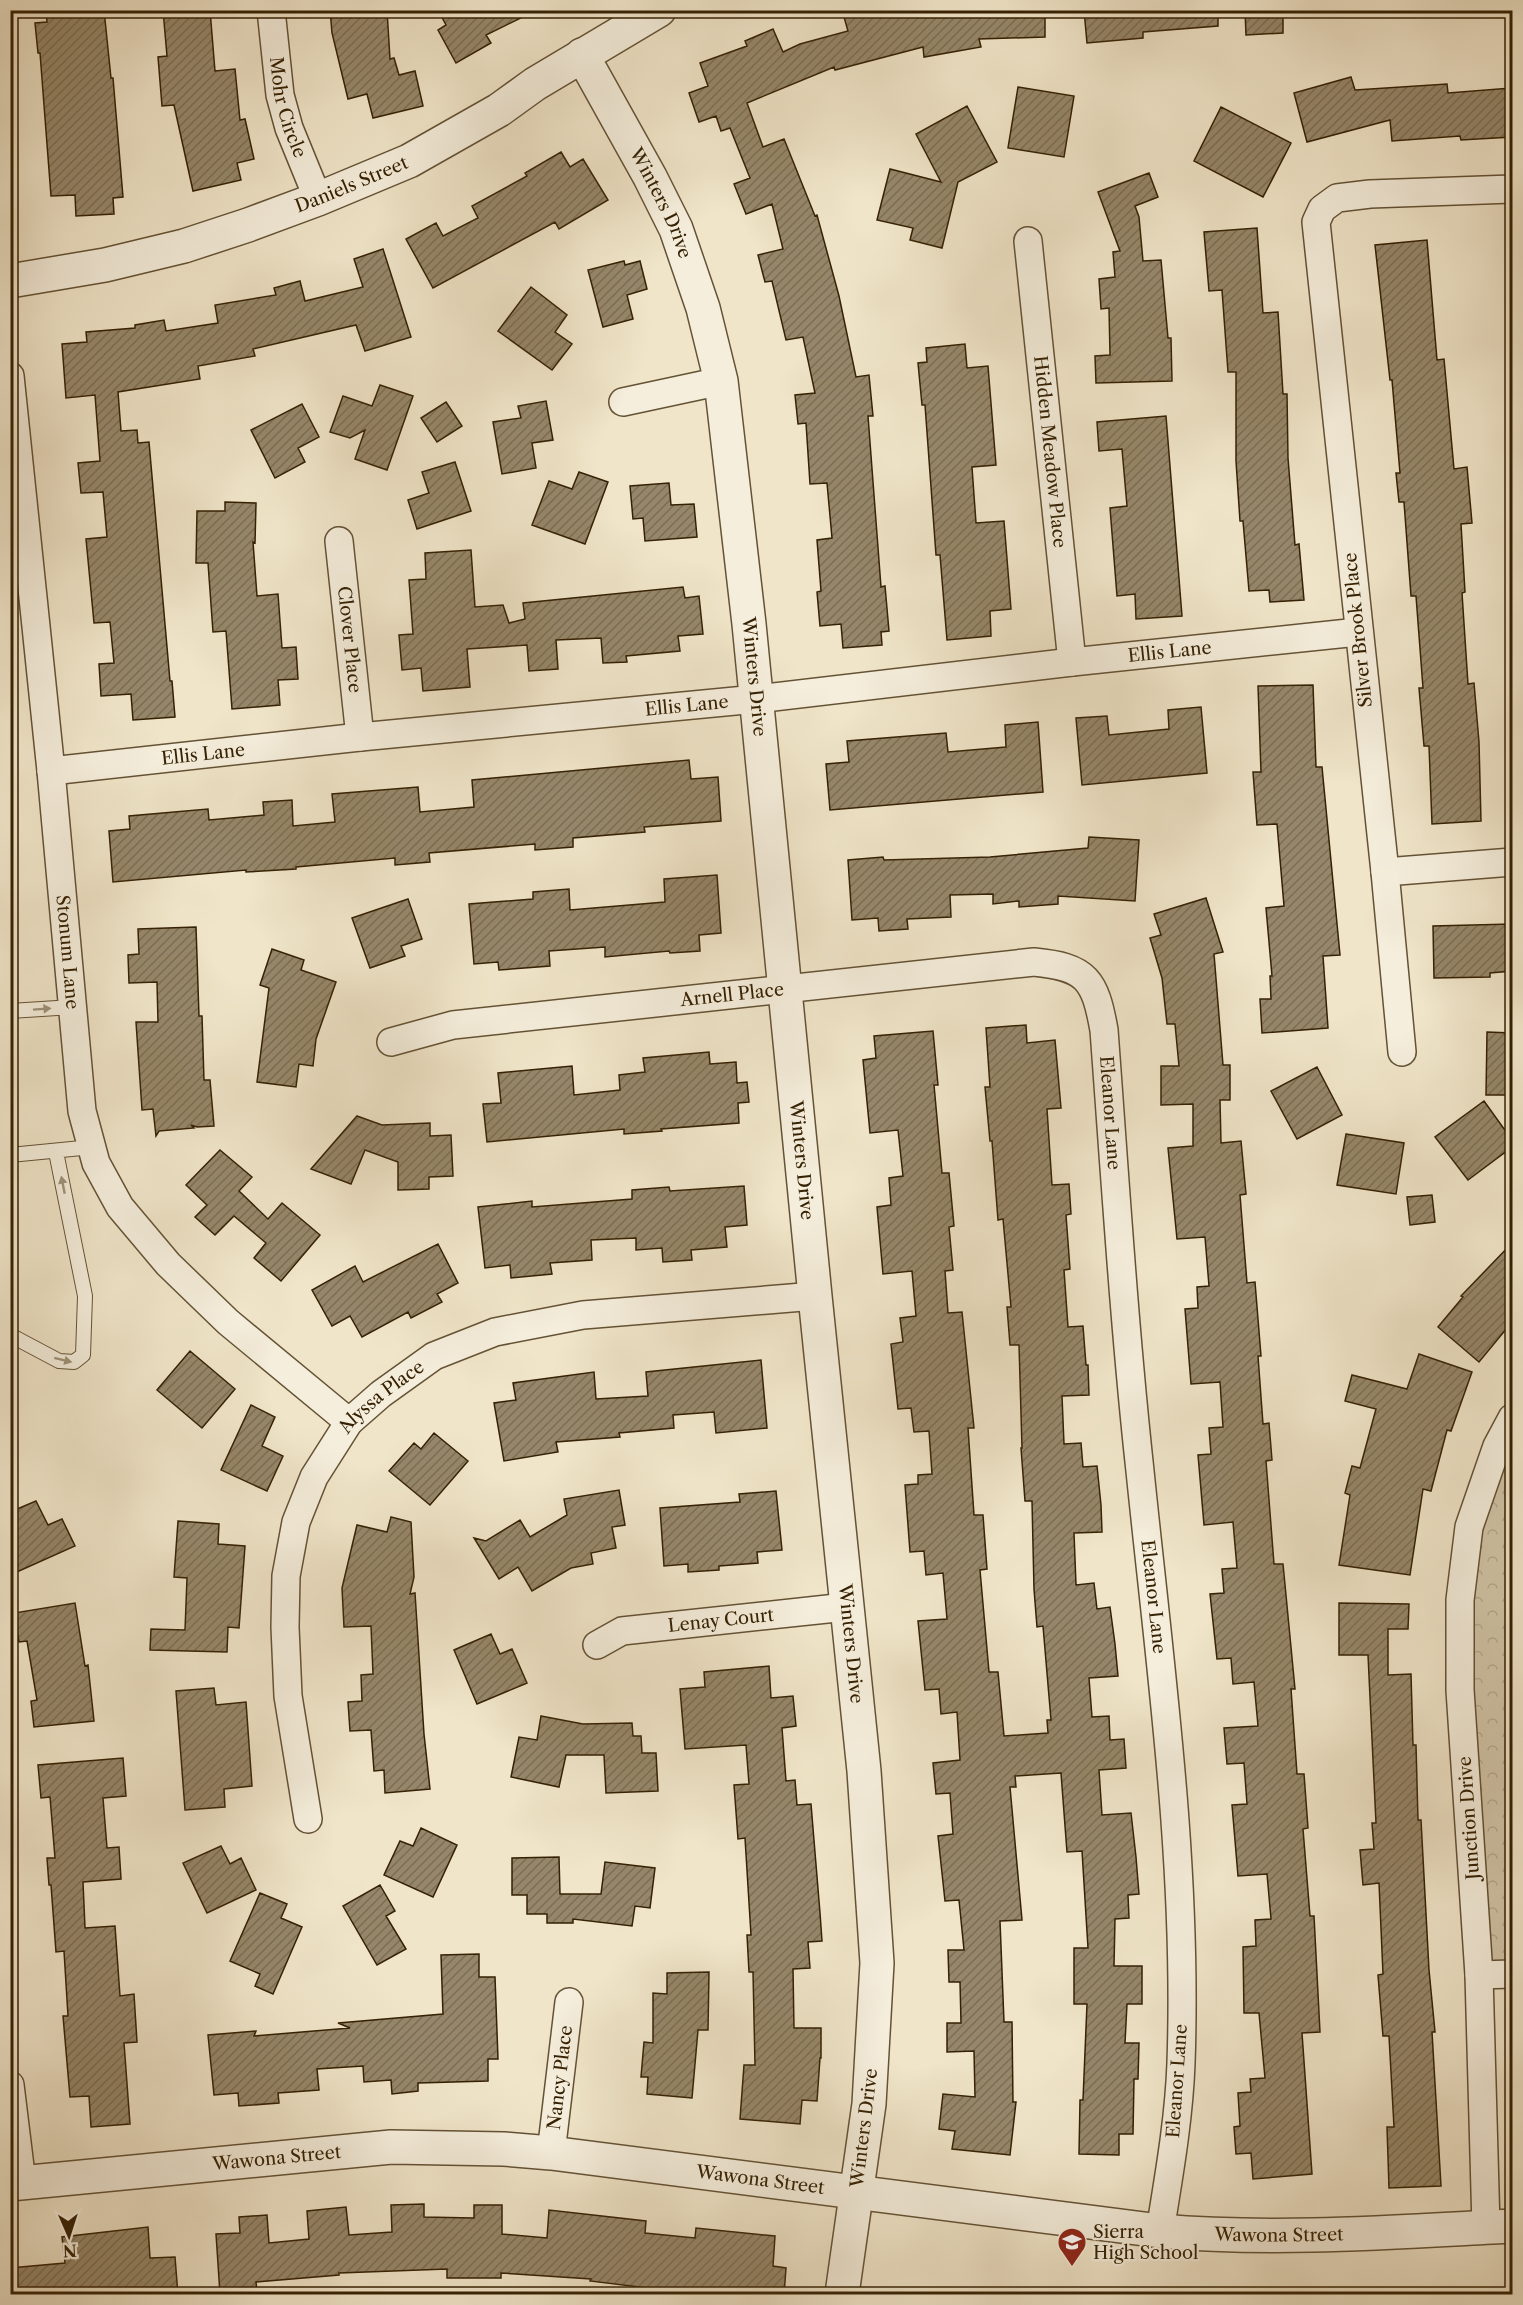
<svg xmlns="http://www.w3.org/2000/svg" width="1523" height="2305" font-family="'Libre Caslon Text',serif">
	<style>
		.forest { fill: url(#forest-crowns); stroke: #827255; stroke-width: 1.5 }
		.building { fill: url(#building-hatch); stroke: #352103; stroke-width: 1.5 }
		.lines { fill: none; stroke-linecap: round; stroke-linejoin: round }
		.service-casing { stroke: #645234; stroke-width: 16 }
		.minor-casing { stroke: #645234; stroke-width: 30 }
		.tertiary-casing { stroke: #645234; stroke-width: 36 }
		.service { stroke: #f5eedc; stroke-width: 14 }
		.minor { stroke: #f5eedc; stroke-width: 27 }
		.tertiary { stroke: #f5eedc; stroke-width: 33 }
		.oneway { fill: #9f927a }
		.labels { text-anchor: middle; stroke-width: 4.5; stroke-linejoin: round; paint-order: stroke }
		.street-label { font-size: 18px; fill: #352103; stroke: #f5eedc }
		.poi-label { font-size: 18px; fill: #352103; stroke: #f5eedc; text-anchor: start }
	</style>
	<defs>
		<pattern id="forest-crowns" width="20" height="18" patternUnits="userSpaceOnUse" patternTransform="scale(1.5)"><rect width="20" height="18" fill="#d0c4a7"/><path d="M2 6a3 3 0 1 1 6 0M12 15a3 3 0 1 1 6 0" fill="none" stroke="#b3a88e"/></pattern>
		<pattern id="building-hatch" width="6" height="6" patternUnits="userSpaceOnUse" patternTransform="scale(1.5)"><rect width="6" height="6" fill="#96876a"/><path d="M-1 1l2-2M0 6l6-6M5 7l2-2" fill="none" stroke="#7b6e55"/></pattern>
	</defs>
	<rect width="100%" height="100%" fill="#f0e5c9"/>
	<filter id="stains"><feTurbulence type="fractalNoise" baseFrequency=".00333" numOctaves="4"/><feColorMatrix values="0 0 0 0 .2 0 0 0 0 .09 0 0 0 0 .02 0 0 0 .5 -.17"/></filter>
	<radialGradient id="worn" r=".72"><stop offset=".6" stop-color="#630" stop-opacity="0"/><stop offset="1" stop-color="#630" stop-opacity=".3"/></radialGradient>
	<path class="forest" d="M1512 1418V1974L1479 1975 1460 1600Z"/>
	<path class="building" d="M46 10H104L111 78H113L123 197 113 198 114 214 76 216 75 195 51 196 40 53H38L35 23 47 22Z
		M163 10H210L215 71 235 69 240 120 245 119 254 159 237 163 241 180 193 191 174 105 162 106 158 57 167 56Z
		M330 10H387L390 59 394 58 399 75 415 71 423 106 373 118 367 94 348 99 332 33Z
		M438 10H537L486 35 491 43 456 63 438 30 446 25Z
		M842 10H1045V37L979 39 981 47 924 57 923 47 835 70 834 67 747 103 763 147 784 139 815 216 817 215 839 296 856 377 869 375 873 416H868L881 587 885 586 889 631 881 632 882 645 843 648 841 624 820 626 817 592 821 591 817 540 832 538 827 483 810 484 806 423 798 424 795 395 815 393 803 337 786 340 772 281 765 282 758 255 783 249 772 204 746 214 734 184 750 178 730 128 721 131 716 116 699 122 689 93 708 86 700 63 747 46 745 41 773 29 783 52 800 44 848 31Z
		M1084 10H1218V26L1143 32V38L1087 43Z
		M1245 10H1283V33L1246 35Z
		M1351 77 1355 90 1447 84 1448 93 1511 88 1512 137 1461 140 1460 136 1392 141 1390 120 1307 142 1294 93Z
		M1018 87 1074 96 1064 157 1008 148Z
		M967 106 997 162 958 182 942 248 910 240 913 228 877 220 890 169 941 182 916 134Z
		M1221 107 1291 143 1263 197 1194 161Z
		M561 152 570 167 583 159 608 200 559 229 555 222 433 288 406 239 436 223 443 236 478 218 472 206 527 176 525 173Z
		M1149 173 1158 197 1135 206 1139 217 1143 261 1161 260 1168 338H1171L1172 381 1096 383 1095 356 1110 355 1109 308 1101 309 1099 279 1115 277 1113 252 1120 251 1098 192Z
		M1257 228 1263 313 1278 312 1283 394H1287L1288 458 1295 545 1299 544 1304 600 1270 602 1269 590 1249 591 1243 521H1240L1236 461V372H1228L1222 290 1209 291 1204 232Z
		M1427 240 1437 360 1444 359 1454 469 1467 467 1472 523 1461 524 1465 592 1462 593 1468 684 1474 683 1479 742 1481 821 1432 824 1429 746H1424L1419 688H1423L1416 596H1411L1404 502H1399L1396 473H1400L1392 380H1390L1375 245Z
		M383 249 411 337 365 351 356 325 253 349 255 356 198 366 200 379 118 392 121 431 137 430 138 443 149 442 170 681H172L175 717 133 720 131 694 101 696 99 664 114 663 110 622 94 623 86 539 107 537 103 492 81 493 78 463 100 461 95 395 66 398 62 344 87 342 86 332 135 328V325L164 320 166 331 218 323 215 305 276 295 274 288 300 281 305 301 363 287 354 259Z
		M624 261 625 265 640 261 647 289 627 295 633 319 603 327 588 270Z
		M531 287 567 315 555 332 572 344 552 370 498 331Z
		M965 344 967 368 988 366 996 465 972 467 976 523 1004 521 1011 609 990 611 991 636 947 640 940 555H936L925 405H922L918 363 927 362 926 348Z
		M380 385 413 396 387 470 355 459 365 430 350 438 330 432 343 396 372 406Z
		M546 401 553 440 532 443 536 468 502 474 493 422 521 418 518 406Z
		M446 402 462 426 437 442 421 418Z
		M302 404 319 437 298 448 305 462 275 478 251 430Z
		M1166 416 1182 616 1136 619 1135 594 1117 596 1110 508 1127 506 1122 449 1099 451 1097 422Z
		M455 462 471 511 417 529 408 500 429 493 422 472Z
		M579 472 608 482 585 544 532 525 549 481 572 489Z
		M669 483 671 505 694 504 697 537 645 541 643 518 633 519 630 486Z
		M225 502 256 503 255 543 253 542 257 596 278 594 282 648 296 647 298 679 278 680 280 705 232 709 226 631 213 632 208 563H196L197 511H225Z
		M471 550 475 607 503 605 509 623 525 619 523 603 683 587 685 598 699 596 703 634 678 636 680 651 626 656 627 662 603 663 601 638 556 640 558 669 529 671 527 645 467 649 470 687 423 691 421 668 402 670 399 635 413 634 409 580 426 579 425 553Z
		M1313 685 1316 767H1322L1340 955 1323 956 1328 1028 1262 1033 1260 999H1271L1270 976H1272L1266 908 1284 906 1277 824 1257 825 1253 772H1261L1258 686Z
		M1201 707 1207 773 1082 785 1076 718 1107 716 1109 735 1169 729 1168 710Z
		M1038 722 1043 792 830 810 826 764 849 762 847 741 946 733 948 752 1006 747 1005 725Z
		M689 760 691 779 718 777 721 821 644 827 645 832 573 838V847L535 850V844L429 853 430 862 395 865V858L296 867V869L246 872V870L113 882 109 831 130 829 129 816 208 809 209 820 264 815 263 802 292 800 293 826 335 822 332 794 418 787 420 812 474 807 472 780Z
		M1089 837 1139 840 1135 901 1058 896V904L1019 907V901L993 904V894L950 895 951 917 907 919 908 929 879 931 878 918 852 920 848 860 883 857 884 860 990 857 1088 848Z
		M717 875 721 933 699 935 700 951 670 953 669 951 605 957V947L549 951 550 966 499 970 498 962 474 964 469 904 533 899V892L569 889 570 910 665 902 664 879Z
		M1206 898 1223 952 1214 954 1223 1065H1230V1100H1220L1221 1143 1241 1141 1246 1194 1240 1195 1247 1283 1255 1282 1261 1356H1258L1263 1424 1269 1423 1272 1460 1266 1461 1274 1564H1283L1295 1689H1291L1297 1774H1304L1308 1828 1303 1829 1310 1916H1314L1320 2032 1302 2033 1312 2174 1253 2179 1251 2153 1236 2154 1234 2127 1240 2126 1238 2093 1251 2092 1250 2079 1265 2078 1259 2013H1244L1243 1947 1256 1946 1255 1920 1271 1919 1267 1874 1238 1876 1232 1805 1247 1804 1244 1763 1227 1764 1224 1728 1258 1726 1254 1682 1233 1684 1231 1658 1217 1659 1210 1594 1224 1593 1222 1569 1237 1568 1233 1522 1204 1525 1198 1455 1211 1454 1209 1428 1223 1427 1220 1382 1191 1384 1185 1309 1198 1308 1197 1287 1209 1286 1205 1237 1177 1239 1168 1148 1193 1146V1104L1161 1105V1066H1179L1175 1024H1167L1162 978 1150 938 1161 935 1154 914Z
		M408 899 422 939 401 946 405 956 370 968 352 918Z
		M1512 924V971L1490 973V977L1434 978 1433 926Z
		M196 927 199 1016H202L204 1080H210L214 1126 197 1127 191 1125 194 1128 159 1131 156 1136 153 1109 142 1110 136 1022H158L157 982 129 983 128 955 139 954 138 929Z
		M272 949 304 960 301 970 336 982 316 1039 313 1066 299 1064 296 1087 257 1082 269 988 260 985Z
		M1026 1025 1027 1043 1055 1040 1061 1108 1047 1109 1052 1185 1069 1184 1071 1214 1066 1215 1070 1269 1064 1270 1068 1327 1083 1326 1086 1365H1088L1089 1395 1062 1396 1064 1444 1081 1443 1083 1467 1097 1466 1101 1505 1102 1532 1074 1533 1076 1585 1094 1583 1097 1609 1110 1607 1115 1644 1118 1676 1089 1678 1092 1717 1109 1716 1110 1740 1124 1739 1126 1768 1099 1770 1102 1815 1131 1813 1136 1857 1139 1894 1128 1895 1129 1918 1115 1919 1114 1966H1142V2004H1127L1125 2043H1139L1138 2079H1134L1133 2134H1119V2155L1079 2154 1080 2100H1083L1087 2004H1074V1948H1088L1082 1851 1067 1852 1061 1773 1015 1776 1016 1787H1010L1022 1920 1000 1921 1004 2022H1012L1013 2102H1016L1010 2155 952 2149 955 2131 939 2129 943 2094 975 2097 974 2051 947 2052V2023H961L960 1982H949L948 1950H964L959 1900 945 1901 941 1864 938 1836 953 1834 950 1793 936 1794 933 1763 960 1760 957 1712 941 1714 939 1689 925 1690 918 1621 947 1619 943 1573 926 1575 924 1551 910 1552 905 1485 918 1484V1475L932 1474 929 1431 914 1432 911 1408 898 1409 891 1344 903 1342 900 1318 916 1316 912 1271 883 1274 877 1207 891 1205 889 1178 903 1176 898 1130 870 1133 863 1060 876 1058 874 1036 933 1031 938 1085H934L942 1173H949L954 1226 949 1227 953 1270 945 1271 948 1313 962 1312 974 1428H968L974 1515H983L987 1569 980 1570 989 1672H998L1004 1736 1048 1733 1047 1720H1051L1043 1626 1037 1627 1034 1589 1032 1501H1025L1021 1448H1022L1019 1345H1010L1007 1307H1011L1003 1219 998 1220 992 1141H990L985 1087H990L986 1028Z
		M1487 1032 1512 1033V1095H1486Z
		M709 1052 710 1064 736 1062 737 1083 747 1082 749 1102 738 1103 739 1123 661 1129 662 1131 624 1134V1129L487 1142 483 1104 501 1103 498 1073 572 1066 574 1095 620 1090 619 1075 645 1072 643 1058Z
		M1317 1067 1342 1115 1297 1139 1271 1091Z
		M1484 1101 1512 1140V1147L1468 1180 1435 1137Z
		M357 1116 382 1125 430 1123V1136L451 1135 453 1176 429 1177V1189L398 1190V1162L365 1150 351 1184 311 1169Z
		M1346 1134 1404 1143 1396 1194 1337 1185Z
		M220 1150 252 1177 239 1191 268 1219 282 1203 320 1235 281 1281 254 1258 266 1243 234 1216 215 1235 195 1217 207 1205 186 1185Z
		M744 1186 747 1225 725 1227 727 1247 691 1250 692 1260 663 1262 662 1248 636 1250V1238L591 1240 592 1260 550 1263 552 1274 511 1278 510 1265 485 1268 478 1207 532 1201V1207L632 1199V1190L669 1187 670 1191Z
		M1432 1195 1435 1222 1410 1225 1407 1197Z
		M1512 1243V1322L1479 1362 1438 1327 1463 1297 1461 1296Z
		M438 1244 458 1283 437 1294 442 1302 411 1318 408 1312 362 1337 350 1316 332 1326 312 1290 355 1266 363 1282Z
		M190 1351 235 1389 202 1428 157 1390Z
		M1419 1354 1472 1372 1451 1431 1447 1430 1431 1491 1423 1489 1410 1575 1339 1565 1350 1495 1345 1493 1352 1466 1360 1468 1376 1409 1345 1401 1352 1375 1407 1389Z
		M761 1360 767 1428 716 1433 714 1412 673 1415 674 1428 619 1433 620 1437 556 1442 558 1452 504 1461 494 1403 516 1400 513 1383 594 1372 596 1399 648 1396 646 1372Z
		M251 1405 275 1417 262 1446 283 1456 267 1491 221 1470Z
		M434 1433 468 1461 430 1505 389 1471 414 1443 421 1449Z
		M619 1490 625 1525 612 1527 616 1548 591 1553 593 1564 571 1568 532 1591 518 1567 499 1579 474 1538 486 1541 520 1520 530 1537 567 1515 564 1499Z
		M776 1491 782 1550 757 1552 758 1563 719 1566V1570L688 1572V1564L664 1566 660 1508 740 1502 739 1494Z
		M36 1501 48 1525 62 1519 75 1546 10 1575V1512Z
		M391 1517 411 1522 414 1577 410 1594 415 1593 424 1734 430 1789 385 1793 384 1770 374 1771 371 1730 350 1731 348 1702 362 1701 361 1675 373 1674 371 1626 344 1627 342 1588 357 1525 387 1532Z
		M178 1521 219 1524 218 1544 245 1546 239 1628 228 1627 227 1652 150 1650 151 1629 185 1630 187 1578 174 1577Z
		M75 1603 85 1666 88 1665 94 1721 34 1727 31 1701 37 1700 27 1641 19 1642 14 1613Z
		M1339 1603 1409 1604 1408 1629H1388V1675L1411 1674 1413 1745H1416L1418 1820H1421L1429 1970 1435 2032H1432L1441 2186 1389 2188 1387 2127H1394L1389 2036H1383L1378 1975 1383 1974 1379 1883 1363 1885 1360 1850 1374 1849 1372 1823H1376L1368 1655H1339Z
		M491 1634 500 1654 512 1649 527 1683 477 1704 454 1650Z
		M769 1666 771 1698 793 1696 796 1726 782 1728 786 1781 795 1780 797 1805 811 1804 820 1913 822 1941 808 1942 810 1968 793 1969 794 2028H821V2058H820L817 2101 802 2100 800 2124 740 2119 744 2065H755L753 1972H749L747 1935H751L745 1838 738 1839 734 1785 749 1784 746 1745 685 1749 680 1689 705 1687 704 1672Z
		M214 1688 216 1705 246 1702 252 1786 224 1789 225 1807 185 1810 176 1691Z
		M541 1716 583 1724 632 1723 633 1736H641L642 1753H656L658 1791 606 1793 604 1755H566L559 1787 511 1777 519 1737 537 1740Z
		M123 1758 126 1796 103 1798 107 1848 119 1847 121 1879 83 1882 85 1928 115 1926 120 1996 134 1994 137 2042 124 2043 130 2124 91 2127 89 2096 70 2097 63 2016H68L64 1951 56 1952 51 1885H49L47 1858H55L50 1797 41 1798 38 1765Z
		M421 1828 457 1845 433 1897 384 1875 400 1841 413 1846Z
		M221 1846 230 1864 241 1858 256 1890 207 1913 183 1863Z
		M559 1857 560 1894H601L605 1862 655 1868 650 1908 635 1906 632 1926 573 1919V1923H547V1914H527V1895H512V1858Z
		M380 1885 395 1911 386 1916 406 1949 377 1965 343 1906Z
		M260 1893 287 1904 281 1918 302 1927 273 1994 255 1986 260 1974 230 1961Z
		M479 1954V1977H495L498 2059H488V2081L418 2083V2091L392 2094 391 2080 364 2082 363 2066 317 2069 319 2090 278 2093 279 2103 239 2106 238 2093 214 2095 208 2035 256 2031 254 2036 350 2028 338 2023 443 2014 441 1955Z
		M709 1972 708 2030H698L692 2098 647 2094 648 2077H641L644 2042 653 2043V1993L667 1994V1973Z
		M424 2204V2217L474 2218V2205H502V2234L547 2238 549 2210 646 2221 645 2233 695 2238 696 2228 775 2236 773 2266 786 2268 784 2295H664V2290L590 2281 591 2279 501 2273V2278H447V2269L339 2273V2275L256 2282 257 2291 220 2294 216 2234 240 2233 239 2217 267 2215 269 2243 309 2239 307 2211 346 2207 349 2235 392 2232 391 2205Z
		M148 2227 150 2258 175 2257 178 2295H10V2268L65 2263 62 2237Z"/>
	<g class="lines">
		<g class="service-casing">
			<path id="service" d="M10 557 29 554
				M10 1011 73 1007
				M10 1155 92 1147
				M10 1335 59 1361 74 1362 83 1355 85 1296 56 1152"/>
		</g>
		<g class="minor-casing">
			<g id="minor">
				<path id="s1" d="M271 10 280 95 289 128 318 199"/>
				<path id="s2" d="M1028 241 1072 662"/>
				<path id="s3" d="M10 376 51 771 82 1111 96 1163 120 1207 168 1264 228 1322 349 1422"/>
				<path d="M623 402 721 381"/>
				<path id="s4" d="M339 541 360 737"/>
				<path id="s5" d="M51 771 360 737 756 699 1072 662 1358 632"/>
				<path d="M1385 872 1512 862"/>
				<path id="s6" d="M391 1042 453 1025 1034 962C1087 967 1095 980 1104 1030 1115 1177 1124 1324 1140 1471 1160 1667 1188 1865 1181 2063 1179 2119 1169 2175 1160 2231"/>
				<path d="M1402 1052 1385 872 1316 222 1322 209 1337 198 1370 194 1512 189"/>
				<path id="s7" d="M597 1645 622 1631 846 1607"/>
				<path id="s8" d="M308 1819 288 1696 285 1627 286 1576 296 1522 314 1477 349 1422 381 1394 434 1356 495 1332 583 1315 815 1296"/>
				<path d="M1479 1975 1512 1974"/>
				<path d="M10 2085 22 2183"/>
				<path id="s9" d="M551 2153 569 2002"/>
				<path d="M1486 2227 1479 1975 1460 1690V1600L1469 1527 1497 1446 1512 1418"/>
			</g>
		</g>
		<g class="tertiary-casing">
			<g id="tertiary">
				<path id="s10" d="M582 55 650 177 676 229 703 308 721 381 749 624 815 1296 864 1771 877 1963 869 2104 842 2294"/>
				<path id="s11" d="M10 281 105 265 184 246 248 225 318 199 409 161 499 110 535 84 659 10"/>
				<path id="s12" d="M10 2184 391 2147 504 2149 551 2153 1160 2231C1277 2241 1395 2232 1512 2226"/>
			</g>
		</g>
		<use href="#service" class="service"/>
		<use href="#minor" class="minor"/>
		<use href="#tertiary" class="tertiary"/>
	</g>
	<defs><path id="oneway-solid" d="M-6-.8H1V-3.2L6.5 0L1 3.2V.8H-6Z" transform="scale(1.5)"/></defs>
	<g class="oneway">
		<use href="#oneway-solid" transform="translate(42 1009) rotate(-4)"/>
		<use href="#oneway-solid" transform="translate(63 1185) rotate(-101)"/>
		<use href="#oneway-solid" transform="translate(63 1360) rotate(14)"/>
	</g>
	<defs>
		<g id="school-pin" transform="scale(1.5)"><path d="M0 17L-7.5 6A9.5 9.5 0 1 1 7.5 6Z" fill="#8f2418" stroke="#f5eedc"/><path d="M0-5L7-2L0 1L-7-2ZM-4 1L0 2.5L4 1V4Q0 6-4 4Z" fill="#fff"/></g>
	</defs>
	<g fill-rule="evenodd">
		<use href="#school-pin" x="1072" y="2242"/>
	</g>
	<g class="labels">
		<g class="street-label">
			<text dy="6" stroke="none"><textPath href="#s1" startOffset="99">Mohr Circle</textPath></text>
			<text dy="6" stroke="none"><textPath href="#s11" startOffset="356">Daniels Street</textPath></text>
			<text dy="6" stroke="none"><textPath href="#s10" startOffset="168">Winters Drive</textPath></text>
			<text dy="6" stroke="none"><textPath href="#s2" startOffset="212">Hidden Meadow Place</textPath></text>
			<text transform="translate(1358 630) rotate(-96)" y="6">Silver Brook Place</text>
			<text dy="6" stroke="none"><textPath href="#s4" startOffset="99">Clover Place</textPath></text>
			<text dy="6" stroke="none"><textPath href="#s5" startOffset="1125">Ellis Lane</textPath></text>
			<text dy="6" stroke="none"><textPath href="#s10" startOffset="654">Winters Drive</textPath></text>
			<text dy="6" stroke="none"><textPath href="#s5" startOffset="639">Ellis Lane</textPath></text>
			<text dy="6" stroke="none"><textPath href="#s5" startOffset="153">Ellis Lane</textPath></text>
			<text dy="6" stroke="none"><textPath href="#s3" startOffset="579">Stonum Lane</textPath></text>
			<text dy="6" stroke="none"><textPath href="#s6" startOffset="345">Arnell Place</textPath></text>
			<text dy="6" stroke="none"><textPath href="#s6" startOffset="842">Eleanor Lane</textPath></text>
			<text dy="6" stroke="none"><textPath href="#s10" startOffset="1140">Winters Drive</textPath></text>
			<text dy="6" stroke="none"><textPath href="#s8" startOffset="454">Alyssa Place</textPath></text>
			<text dy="6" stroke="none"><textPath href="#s6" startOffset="1328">Eleanor Lane</textPath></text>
			<text dy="6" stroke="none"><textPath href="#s7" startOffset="128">Lenay Court</textPath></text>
			<text dy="6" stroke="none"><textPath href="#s10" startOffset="1626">Winters Drive</textPath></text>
			<text transform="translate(1469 1818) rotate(-94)" y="6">Junction Drive</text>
			<text dy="6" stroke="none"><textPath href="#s9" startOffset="76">Nancy Place</textPath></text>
			<text transform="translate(1177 2081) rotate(-86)" y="6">Eleanor Lane</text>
			<text transform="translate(864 2128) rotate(-83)" y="6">Winters Drive</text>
			<text dy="6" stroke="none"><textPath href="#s12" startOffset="268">Wawona Street</textPath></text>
			<text dy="6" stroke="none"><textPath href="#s12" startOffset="754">Wawona Street</textPath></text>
			<text dy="6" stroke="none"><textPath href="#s12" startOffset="1276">Wawona Street</textPath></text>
		</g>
		<g class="poi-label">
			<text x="1093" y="2238">Sierra<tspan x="1093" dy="21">High School</tspan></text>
		</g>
	</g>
	<rect width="1523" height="2305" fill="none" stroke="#f0e5c9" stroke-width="36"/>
	<rect x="12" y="12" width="1499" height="2281" fill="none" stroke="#352103" stroke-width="3"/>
	<rect x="18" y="18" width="1487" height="2269" fill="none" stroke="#352103" stroke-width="1.5"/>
	<g transform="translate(69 2236) rotate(177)" stroke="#f5eedc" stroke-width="4.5" paint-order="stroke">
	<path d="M0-4.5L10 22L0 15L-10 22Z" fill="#352103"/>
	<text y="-9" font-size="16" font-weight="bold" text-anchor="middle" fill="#352103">N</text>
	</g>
	<rect width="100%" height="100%" filter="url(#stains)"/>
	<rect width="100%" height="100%" fill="url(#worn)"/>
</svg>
